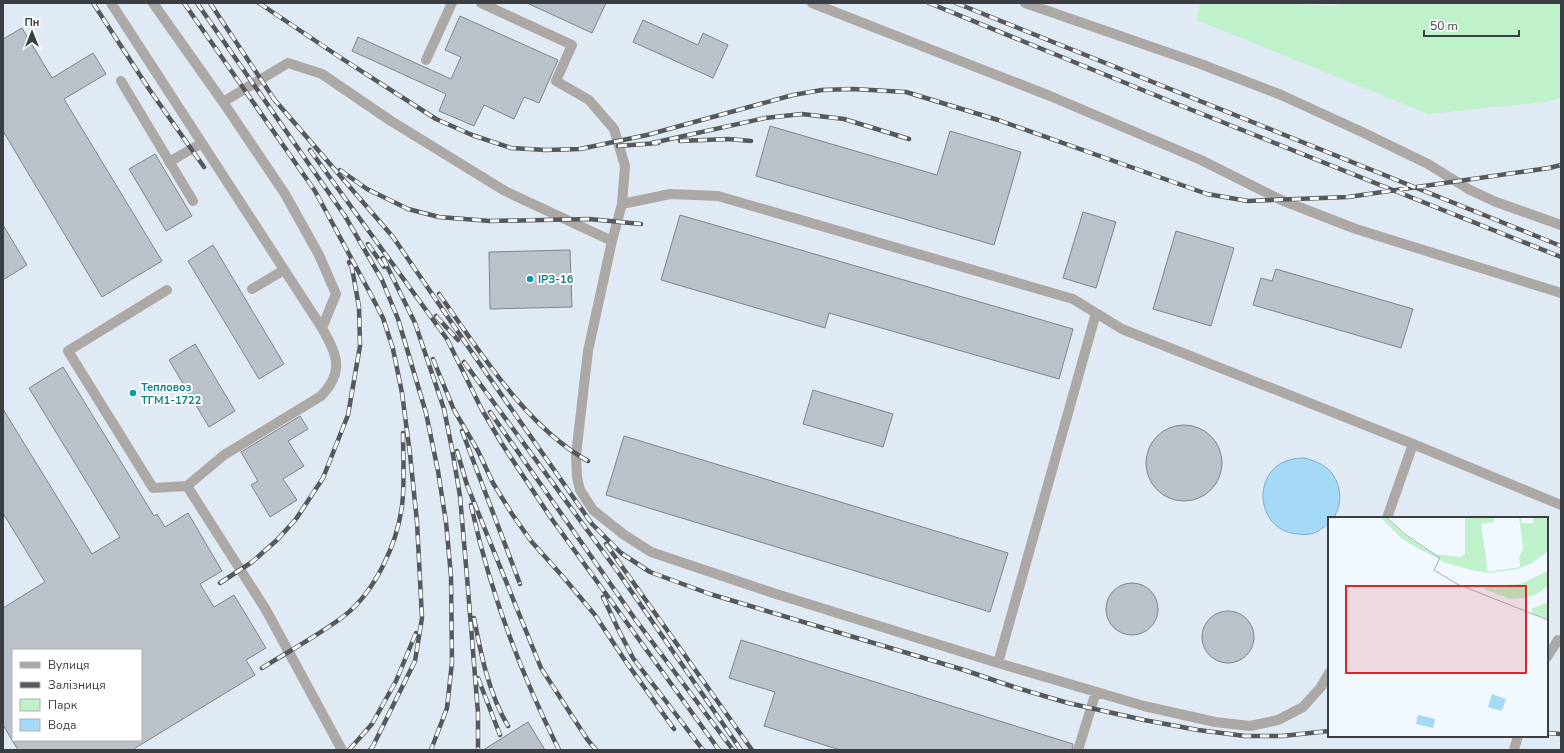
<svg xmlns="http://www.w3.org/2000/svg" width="1564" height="753" font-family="'Nunito Sans',sans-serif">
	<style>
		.built { fill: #e0eaf5; fill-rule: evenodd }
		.green { fill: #bff1cb }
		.water { fill: #a4daf6; stroke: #84abc0 }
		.building { fill: #bac1c9; stroke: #7d848c; fill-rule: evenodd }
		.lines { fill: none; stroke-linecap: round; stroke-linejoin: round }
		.minor { stroke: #aca8a5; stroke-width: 10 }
		.rail-casing { stroke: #55595d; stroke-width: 4.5 }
		.rail { stroke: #fff; stroke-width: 3; stroke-dasharray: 9; stroke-linecap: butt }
		.culture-dot { fill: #0f9aa8; stroke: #fff; stroke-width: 1.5 }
		.labels { text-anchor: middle; stroke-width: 4; stroke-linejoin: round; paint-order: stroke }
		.culture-label { font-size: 11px; font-weight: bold; fill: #0d838f; stroke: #fff; text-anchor: start }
		.inset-road { fill: none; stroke: #a8adb3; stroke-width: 1 }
		.view { fill: #d62828; fill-opacity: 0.15; stroke: #d62828; stroke-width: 2 }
		.inset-edge { fill: none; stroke: #3a3d41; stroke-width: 2 }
	</style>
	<rect width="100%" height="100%" fill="#f1f8ff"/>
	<path class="built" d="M3 3H1561V750H3ZM1329 518H1547V736H1329ZM13 650H141V740H13Z"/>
	<path class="green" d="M1200 3H1272L1332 6 1351 3H1561V98L1545 102 1428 114 1197 20Z"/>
	<path class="water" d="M1305 458C1314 461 1321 463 1328 469 1341 481 1344 504 1333 518H1329C1329 525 1324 527 1318 531 1312 535 1304 535 1297 534 1254 530 1251 467 1293 459 1297 458 1301 458 1305 458Z"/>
	<path class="building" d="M527 3H606L592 33Z
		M460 16 558 60 539 103 524 97 514 119 484 105 474 126 439 111 446 94 352 51 358 37 451 79 461 57 445 50Z
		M643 20 698 45 703 33 728 45 713 78 633 42Z
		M22 28 52 78 93 53 106 74 64 99 162 261 102 297 3 131V39Z
		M770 126 937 175 950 131 1021 152 994 245 756 176Z
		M155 154 192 216 166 231 129 169Z
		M1083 212 1116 222 1096 288 1063 278Z
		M680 215 1073 329 1059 379 829 313 825 328 661 280Z
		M3 225 27 265 3 280Z
		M1176 231 1234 248 1211 326 1153 309Z
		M213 245 284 364 259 379 188 261Z
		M570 250 572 307 490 309 489 252Z
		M1276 269 1413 309 1401 348 1253 305 1261 278 1272 281Z
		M195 344 235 411 209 427 169 360Z
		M63 367 154 516 157 514 165 527 188 513 222 571 200 584 214 607 234 595 266 648 246 660 255 675 132 750H18L3 725V608L45 582 3 513V409L92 554 120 537 29 388ZM13 650H141V740H13Z
		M813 390 893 414 883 447 803 424Z
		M300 416 308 429 288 441 304 466 283 479 297 500 270 517 251 485 258 481 241 452Z
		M1146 463a38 38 0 1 1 76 0a38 38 0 1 1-76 0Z
		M624 436 1008 553 990 612 606 495Z
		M1106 609a26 26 0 1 1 52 0a26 26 0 1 1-52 0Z
		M1202 637a26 26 0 1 1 52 0a26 26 0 1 1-52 0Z
		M741 640 1073 744 1072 750H840L764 726 775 692 729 678Z
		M528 722 545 750H483L499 740Z"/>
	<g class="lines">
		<path class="minor" d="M111 3 322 328C337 355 345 371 321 396L224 455 187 486 153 488 68 351 167 290
			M153 3 223 102 285 194 319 255 336 294 322 328
			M481 3 572 45 556 81 589 100 614 129 625 166 622 204 612 241 588 351 576 455 577 477 580 490 593 510 623 534 651 552 773 593 998 663 1144 706 1215 722 1250 726 1278 720 1303 707 1321 687 1329 673
			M812 3 1050 96 1201 160 1281 200 1356 229 1561 293
			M1025 3 1198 63 1279 94 1362 132 1428 164 1470 190 1496 202 1561 225
			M426 60 452 3
			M121 81 193 201
			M223 102 288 63 322 74 391 121 505 191 612 241
			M169 162 202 143
			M622 204 670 194 718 196 1073 299 1122 329 1413 444 1561 505
			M252 289 284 270
			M187 486 266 610 342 750
			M1387 518 1413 444
			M1547 657 1558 640 1561 641
			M998 663 1096 313
			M1078 750 1096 692
			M1514 750 1518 736"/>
		<g class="rail-casing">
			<path id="rail" d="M93 3 149 89 204 167
				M184 3 315 191 370 293 383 318 393 349 402 393 410 454 417 522 422 618 415 661 373 746 370 750
				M197 3 345 216 382 280 398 319 426 413 438 471 446 522 451 576 452 662 447 708 431 750
				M210 3 276 102
				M259 3 341 58 436 119 472 135 511 148 546 150 580 149 647 135 793 95 822 90 853 89 906 92 998 120 1207 194 1248 201 1348 197 1549 168 1561 165
				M929 3 1177 104 1561 257
				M956 3 1561 246
				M273 98 393 237 482 367 592 524 621 553 650 572 710 594 964 670 1014 687 1068 703 1144 720 1198 730 1245 736H1282L1329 731
				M680 141 728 139 751 141
				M652 143 765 118 802 114 844 119 909 139
				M618 146 658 143
				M310 150 447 339 481 408 502 444 551 518 719 750
				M340 170 367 189 408 209 439 217 490 221 589 219 641 224
				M368 244 384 267
				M383 258 415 323 444 409 452 449 460 496 467 577 478 713V750
				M439 294C480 351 525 426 588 461
				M436 316 458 340
				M433 359 454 410 478 451 493 483 512 514 531 541 564 578 595 615 624 659 674 729
				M464 362 618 572 741 750
				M490 412 635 619 733 750
				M462 431 520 584
				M457 451 467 485 541 668 587 739 596 750
				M471 505C489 588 521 674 559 750
				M606 544 752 750
				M220 583 252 562 277 540 296 519 323 478 348 415 360 346 359 307 352 268 349 262
				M603 597 618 629 633 658 703 750
				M474 618C481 655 489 694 508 726
				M262 668C289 651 319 635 344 616 375 592 397 544 402 506 405 482 403 457 403 433
				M478 678 500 735
				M1547 733 1561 734
				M349 750 372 724 396 681 416 633"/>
		</g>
		<use href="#rail" class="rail"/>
	</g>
	<g class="culture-dot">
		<circle cx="530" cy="279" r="4"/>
		<circle cx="133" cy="393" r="4"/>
	</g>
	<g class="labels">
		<g class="culture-label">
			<text x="538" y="283">ІРЗ-16</text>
			<text x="141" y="391">Тепловоз<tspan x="141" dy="13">ТГМ1-1722</tspan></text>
		</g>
	</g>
	<g transform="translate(1328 517)">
		<rect width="220" height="220" fill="#f1f8ff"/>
		<path d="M52 0H57L78 19 105 37 133 40 137 37V0H166V5L153 7 160 55 192 50 191 40 195 32 191 0H193L194 6H205V0H220V34L204 46 190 52 162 56 143 53 118 46 89 31 73 21ZM220 54V69L207 78 196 81 182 82 156 72V69L192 67ZM220 85V102L206 98 203 92Z" fill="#bff1cb"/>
		<path d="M164 177 178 182 174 194 160 190ZM90 198 107 202 105 211 88 207Z" fill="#a4daf6"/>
		<path class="inset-road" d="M58 0 78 18 112 41 106 53 129 67 220 103"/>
		<path class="view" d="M18 69H198V156H18Z"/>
		<rect width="220" height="220" class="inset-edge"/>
	</g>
	<rect width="1564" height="753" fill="none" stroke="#3a3d41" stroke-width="8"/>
	<rect x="12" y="649" width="130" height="92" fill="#ffffff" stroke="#b0b1b3"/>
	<rect x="20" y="662" width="20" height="6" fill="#aca8a5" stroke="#b0b1b3"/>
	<text x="48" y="669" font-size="12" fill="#3a3d41">Вулиця</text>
	<rect x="20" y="682" width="20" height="6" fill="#55595d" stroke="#b0b1b3"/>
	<text x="48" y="689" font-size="12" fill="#3a3d41">Залізниця</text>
	<rect x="20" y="699" width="20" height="12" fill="#bff1cb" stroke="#b0b1b3"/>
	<text x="48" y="709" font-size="12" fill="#3a3d41">Парк</text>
	<rect x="20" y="719" width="20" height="12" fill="#a4daf6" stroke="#b0b1b3"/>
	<text x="48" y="729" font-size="12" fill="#3a3d41">Вода</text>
	<g transform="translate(32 32)" stroke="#ffffff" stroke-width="3" paint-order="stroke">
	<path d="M0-3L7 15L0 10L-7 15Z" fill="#3a3d41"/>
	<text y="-6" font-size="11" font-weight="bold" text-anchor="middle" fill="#3a3d41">Пн</text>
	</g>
	<path d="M1424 30v6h95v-6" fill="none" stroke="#3a3d41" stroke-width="2"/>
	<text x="1430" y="30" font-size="12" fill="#3a3d41" stroke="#ffffff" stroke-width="3" paint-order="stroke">50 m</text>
</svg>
